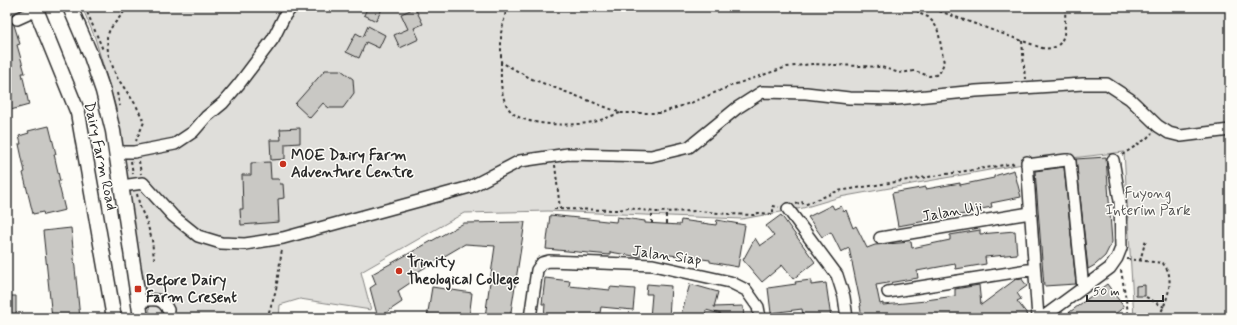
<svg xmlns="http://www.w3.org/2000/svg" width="1237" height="325" font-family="Mynerve,sans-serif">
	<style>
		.green { fill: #dfdeda; stroke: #858482 }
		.building { fill: #c9c8c4; stroke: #2b2b2b }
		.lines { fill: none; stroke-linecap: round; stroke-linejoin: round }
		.minor-casing { stroke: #2b2b2b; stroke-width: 14 }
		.major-casing { stroke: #2b2b2b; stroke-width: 17 }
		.path { stroke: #2b2b2b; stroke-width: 2; stroke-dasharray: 3 3; stroke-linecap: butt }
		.minor { stroke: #fdfcf7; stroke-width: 11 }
		.major { stroke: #fdfcf7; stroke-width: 14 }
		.poi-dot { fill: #c8321e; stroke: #fdfcf7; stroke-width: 1.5 }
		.labels { text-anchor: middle; stroke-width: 3; stroke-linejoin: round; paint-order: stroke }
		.poi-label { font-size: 15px; font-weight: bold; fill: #2b2b2b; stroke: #fdfcf7; text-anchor: start }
		.street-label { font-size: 15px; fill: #2b2b2b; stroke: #fdfcf7 }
		.park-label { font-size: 15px; fill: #585857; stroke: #fdfcf7 }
	</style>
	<rect width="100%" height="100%" fill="#fdfcf7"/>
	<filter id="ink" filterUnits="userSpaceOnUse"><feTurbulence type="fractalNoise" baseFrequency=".025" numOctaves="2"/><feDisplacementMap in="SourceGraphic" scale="8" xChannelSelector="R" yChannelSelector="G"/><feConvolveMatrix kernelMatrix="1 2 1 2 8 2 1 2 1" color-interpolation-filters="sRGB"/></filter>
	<g filter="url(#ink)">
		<path class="green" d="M82 7H1230V318H1134L1124 152 1028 163 840 197 803 208 742 219 548 211 464 213 361 272 371 310 300 299 280 305 279 318H151L131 210 116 108 95 38Z"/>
		<path class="building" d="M368 7H383L376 21 364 15Z
			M415 8 423 24 414 28 419 39 400 48 394 35 408 29 401 14Z
			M7 10H8L11 17 10 22 14 25 20 44 17 45 25 73H22L29 105 7 111Z
			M368 26 385 35 379 48 366 42 359 58 346 52 356 33 363 37Z
			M325 70H341L353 79 354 93 343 108H329L323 103 310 118 295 104Z
			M49 126 56 154H54L60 181H58L65 210 44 215 43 212 33 214 23 173 25 172 19 144H21L19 136 29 133 28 131Z
			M300 128V143L285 144V159L271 160 270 140H281L280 129Z
			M1106 157 1112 242 1105 256 1095 265 1088 269 1076 159Z
			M270 162 271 179H279L280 184H283L284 198 278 199 279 222 241 225 240 209H243L242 175H251V163Z
			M1064 167 1076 284 1044 286 1035 171Z
			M1014 170 1021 197 991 203 992 207 965 212V214L898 226 892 193 926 187V189L960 183V185L994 178V176Z
			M832 205 834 209 841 206 844 212 846 210 853 228 856 226 867 248 875 245 911 242 912 248 950 240V235L980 230V234L1015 231 1017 254 985 257 986 264 956 269 955 264 917 271 918 278 876 285 880 304 883 303V305L926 301V300L955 296V289L979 285 981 305 1016 279 1021 278 1027 286 1017 293 1021 299 1017 301 1028 315 1023 318H862L860 306H861L849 248 841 252 831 232 822 237 808 217Z
			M550 215 616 222 617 217 645 221V223L680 225 681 220 716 225 717 220 745 225 738 267 710 262V260L670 255 641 253 640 257 610 252V255L546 249Z
			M781 215 815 262 793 279 782 265 762 282 743 260 755 238 760 246 774 236 766 226Z
			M525 222 510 318 485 317 495 246 465 244 414 274 416 279 398 291 402 302 378 318 370 288 376 284 372 274 464 223Z
			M71 228 80 318H52L43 231Z
			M545 278 570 281 569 286 610 290V287L635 289 633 310 601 307 600 313H594V318H544L545 304H542Z
			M811 280V285L826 283 831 318H806L805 316H803L802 309 771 313 768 288 796 284 795 282Z
			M647 284 671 286 669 318H650L652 294H646Z
			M690 284 718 292 714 307 743 306 744 318H721V314L706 310 705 318H680Z
			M1107 284 1124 307 1110 318H1062Z
			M1145 285V296H1136V286Z
			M432 287 472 293 469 318H427Z
			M7 296H16V318H7Z"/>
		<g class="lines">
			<g class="minor-casing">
				<path id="minor" d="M17 19 37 10
					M117 152H134L175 144 193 132 206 117 223 103 239 84 273 39 285 15 292 7
					M1027 162 1038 318
					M1027 165 1066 160H1069L1070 162 1083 288
					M122 186 143 183 173 216 198 236 221 243 245 244 283 238 470 187 520 161 568 154 651 156 689 147 737 108 762 92 806 93 849 98 897 99 976 91 1083 84H1107L1130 99 1158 126 1169 133 1181 136 1230 130
					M788 209 837 275 844 297 847 318
					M880 238 1030 213
					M888 292 1034 269
					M139 301C151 300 162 296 168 310
					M530 318 537 270 542 263 549 261 653 265 730 282 746 290 758 307 760 318
					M1042 318 1110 268 1117 258 1121 248 1120 201 1113 160"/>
			</g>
			<g class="major-casing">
				<path id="major" d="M35 7 78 113 114 318
					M70 7 91 56 103 91 113 131 141 318"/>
			</g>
			<path class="path" d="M85 7 103 50
				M128 7 110 29 107 37 108 53 116 76 136 105 144 122 136 141
				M507 7 501 33V62L532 79 621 113H661L693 102 733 85 787 67 812 64 882 67 899 73 915 71 929 76 936 75 940 72 944 63 939 35 937 28 933 22 928 17 918 13V7
				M928 7 1042 48C1061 51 1065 38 1065 23 1065 18 1066 12 1064 7
				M1022 41 1025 79
				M501 62C501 74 500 88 504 99 506 106 511 113 517 116 533 126 575 126 593 122 602 120 611 116 620 113
				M117 93 120 106
				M1122 155 1146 139 1152 133
				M131 161 133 174
				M139 161 141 174
				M555 165 560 209
				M137 194 140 207 147 223 152 240 154 259
				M796 204 802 202 804 205 838 191 1017 163
				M554 209 618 210 628 208 655 212 700 211 727 214 754 215 758 213 773 214V206L779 207
				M652 223V215
				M666 224V215
				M1127 259 1163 263C1164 266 1167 269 1168 271 1173 287 1165 305 1158 318
				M1140 261 1146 239
				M1121 270 1129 318
				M1146 297 1164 307
				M267 318 276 290 282 249"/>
			<use href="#minor" class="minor"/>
			<use href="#major" class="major"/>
		</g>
	</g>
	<g class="poi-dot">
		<circle cx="283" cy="164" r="4"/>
		<circle cx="399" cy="271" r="4"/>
		<rect x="134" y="285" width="8" height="8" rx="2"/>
	</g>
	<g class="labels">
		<g class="poi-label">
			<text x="291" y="160">MOE Dairy Farm<tspan x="291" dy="17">Adventure Centre</tspan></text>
			<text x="407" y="267">Trinity<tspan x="407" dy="17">Theological College</tspan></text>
			<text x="146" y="285">Before Dairy<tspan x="146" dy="17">Farm Cresent</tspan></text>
		</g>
		<g class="street-label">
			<text transform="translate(101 156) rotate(78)" y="5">Dairy Farm Road</text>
			<text transform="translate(952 211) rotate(-10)" y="5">Jalan Uji</text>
			<text transform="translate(667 255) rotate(8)" y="5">Jalan Siap</text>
		</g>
		<g class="park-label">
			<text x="1148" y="198">Fuyong<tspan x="1148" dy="17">Interim Park</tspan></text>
		</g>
	</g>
	<rect width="1237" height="325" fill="none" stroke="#fdfcf7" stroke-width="24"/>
	<rect x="12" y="12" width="1213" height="301" fill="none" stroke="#2b2b2b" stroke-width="1.5" filter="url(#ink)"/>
	<path d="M1087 295v6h76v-6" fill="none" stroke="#2b2b2b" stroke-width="2"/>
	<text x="1093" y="295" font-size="12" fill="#2b2b2b" stroke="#fdfcf7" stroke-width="3" paint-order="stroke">50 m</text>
</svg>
